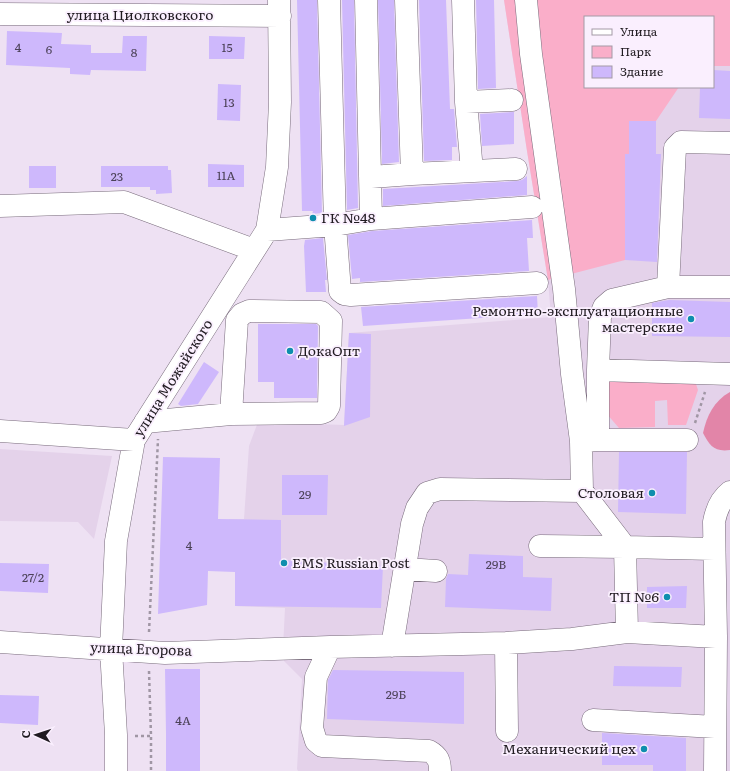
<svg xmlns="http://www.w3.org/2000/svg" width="730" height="771" font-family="Literata,serif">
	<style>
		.built { fill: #e4d2ea; fill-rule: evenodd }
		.green { fill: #faaec9 }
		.forest { fill: #e285a8 }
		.building { fill: #ceb8fc }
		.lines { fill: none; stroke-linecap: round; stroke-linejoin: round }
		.minor-casing { stroke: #786b7b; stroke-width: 23 }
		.path { stroke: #a096a4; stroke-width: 2.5; stroke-dasharray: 3 3; stroke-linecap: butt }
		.minor { stroke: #fff; stroke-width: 22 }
		.poi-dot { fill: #0e8eae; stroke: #faeffe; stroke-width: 1.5 }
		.labels { text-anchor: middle; stroke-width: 3.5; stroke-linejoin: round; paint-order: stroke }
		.number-label { font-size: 12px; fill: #4c4258 }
		.street-label { font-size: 14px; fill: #201b21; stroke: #faeffe }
		.poi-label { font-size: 14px; fill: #201b21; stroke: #faeffe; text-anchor: end }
	</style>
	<rect width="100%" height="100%" fill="#eee1f3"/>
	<path class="built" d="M504 0H730V771H298L297 769 302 679 284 661 283 648 285 608 235 606V558L228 536 229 519H244L249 446 258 422 344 425 349 333 551 317 548 280 527 151ZM585 17H713V87H585Z
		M0 449 112 456 94 539 78 522 0 521Z"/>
	<path class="green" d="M504 0H730V66H713V17H585V87H679L656 121H629V154H625V260L548 280 527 151Z
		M609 381H695L698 390 686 425H668L667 400 655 401V427L619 428 606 413Z"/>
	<path class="forest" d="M730 392V450C714 452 710 446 703 433 707 415 714 401 730 392Z"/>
	<path class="building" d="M297 0H317L322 213 312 214 313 211H302Z
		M342 0H354L358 208 347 210Z
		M378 0H394L399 162 382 164Z
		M419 0H446L450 109H454L457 147H452V160L424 161Z
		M476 0H494L496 88 478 89Z
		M7 31 62 33 61 44 91 45V53H122L123 36H147L146 71 91 70 90 75 70 74V68L6 65Z
		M209 36 245 37 244 59H209Z
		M713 70 730 71V119L699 118 700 87H713Z
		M218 84 241 85 240 121 217 120Z
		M514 112V144L482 146 480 114Z
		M629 121H656V154H661L657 262 625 260V154H629Z
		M208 164 244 165V187H208Z
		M29 166H56V188H29Z
		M101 166H168V170H171L172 193 156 194V190H150V187H101Z
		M527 176V195L383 206V189L517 181 522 180Z
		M532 220 533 238H527L529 271 360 282V278L352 279 348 235 372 231Z
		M323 238 327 280H325L326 292H306L304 246 305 240Z
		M537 296 538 314 363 326 361 307Z
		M669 300 730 302V337L652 336V303Z
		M258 324H316L318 326 317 398H274V382H258Z
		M349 333 371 334 370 417 344 426Z
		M204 362 219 372 198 404 181 406 178 404Z
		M619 452H687L686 514 618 512Z
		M163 457 220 458 218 519 281 520V560L383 566 381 608 235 606V572L208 571 207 605 158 614Z
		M282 475H328L327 515H282Z
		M469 554 523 556V577L552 578 551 611 445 607 446 579 448 574 468 575Z
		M0 563 49 564 48 593 0 591Z
		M687 586 686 608H647V587Z
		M614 666 682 667 681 687 613 686Z
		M165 669H200V771H166V734Z
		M333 670 464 672V724L327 719 328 680Z
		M0 695 39 696 38 725 0 723Z
		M602 733 686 738V771H653V765H602Z"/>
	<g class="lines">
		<g class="minor-casing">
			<path id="minor" d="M329 0 335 225 340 291 344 294 351 295 537 283
				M406 0 412 174
				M463 0 466 102 472 171
				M526 0 531 54 564 289 572 374 581 441 582 491 625 547 540 546
				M0 14 280 16
				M466 102 512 100
				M371 177 412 174 516 169
				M0 206 124 202 254 250
				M371 219 532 207
				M267 230 335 225 371 219 366 0
				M668 287 675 148 681 142 730 143
				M598 370 730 374
				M145 422 231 414 321 413 326 411 329 406 331 321 321 312 249 311 242 314 237 320 231 414
				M0 431 134 440
				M598 440H687
				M581 441 598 440V370L600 317 604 307 612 300 668 287H730
				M405 569 436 571
				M627 632 625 547 714 549
				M0 642 165 653 330 647 506 643 572 639 627 632 716 637
				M506 643 507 731
				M392 646 412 524 417 508 427 493 440 489 582 491
				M330 647 316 677 312 728 316 741 322 746 429 751C438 756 440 761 440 771
				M593 720 715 727
				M116 771V735L111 649 116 541 134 440 267 230 277 167 280 102 279 0
				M715 771 716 637 714 522C716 511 721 499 730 492"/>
		</g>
		<path class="path" d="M695 423 705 392
			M149 632 158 439
			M149 671 151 736V771
			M135 736H151"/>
		<use href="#minor" class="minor"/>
	</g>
	<g class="poi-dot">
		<circle cx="313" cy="218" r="4"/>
		<circle cx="691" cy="319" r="4"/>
		<circle cx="290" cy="351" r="4"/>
		<circle cx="652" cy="493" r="4"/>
		<circle cx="284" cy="563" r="4"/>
		<circle cx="667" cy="597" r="4"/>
		<circle cx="644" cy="749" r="4"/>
	</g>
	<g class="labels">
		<g class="number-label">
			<text x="18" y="52">4</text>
			<text x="227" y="52">15</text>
			<text x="49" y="54">6</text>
			<text x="134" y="57">8</text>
			<text x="229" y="107">13</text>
			<text x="226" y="180">11А</text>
			<text x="117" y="181">23</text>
			<text x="305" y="499">29</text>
			<text x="189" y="550">4</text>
			<text x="496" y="569">29В</text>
			<text x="33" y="582">27/2</text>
			<text x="396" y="699">29Б</text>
			<text x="183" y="725">4А</text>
		</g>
		<g class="street-label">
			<text x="140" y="20">улица Циолковского</text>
			<text transform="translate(173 378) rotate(-58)" y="5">улица Можайского</text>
			<text transform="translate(141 649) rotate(2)" y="5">улица Егорова</text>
		</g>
		<g class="poi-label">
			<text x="321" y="223" text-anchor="start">ГК №48</text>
			<text x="683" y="316">Ремонтно-эксплуатационные<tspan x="683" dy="16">мастерские</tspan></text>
			<text x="298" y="356" text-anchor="start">ДокаОпт</text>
			<text x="644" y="498">Столовая</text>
			<text x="292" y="568" text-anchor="start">EMS Russian Рost</text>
			<text x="659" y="602">ТП №6</text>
			<text x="636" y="754">Механический цех</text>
		</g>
	</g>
	<rect x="584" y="16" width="130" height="72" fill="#faeffe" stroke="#a39aa6"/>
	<rect x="592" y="29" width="20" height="6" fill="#ffffff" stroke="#a39aa6"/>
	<text x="620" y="36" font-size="12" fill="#201b21">Улица</text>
	<rect x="592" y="46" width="20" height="12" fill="#faaec9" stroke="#a39aa6"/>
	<text x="620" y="56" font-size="12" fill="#201b21">Парк</text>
	<rect x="592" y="66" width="20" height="12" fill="#ceb8fc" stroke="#a39aa6"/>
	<text x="620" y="76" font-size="12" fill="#201b21">Здание</text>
	<g transform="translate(36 735) rotate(273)" stroke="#faeffe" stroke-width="3" paint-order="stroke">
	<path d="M0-3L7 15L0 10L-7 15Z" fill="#201b21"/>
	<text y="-6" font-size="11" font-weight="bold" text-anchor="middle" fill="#201b21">С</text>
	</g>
</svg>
